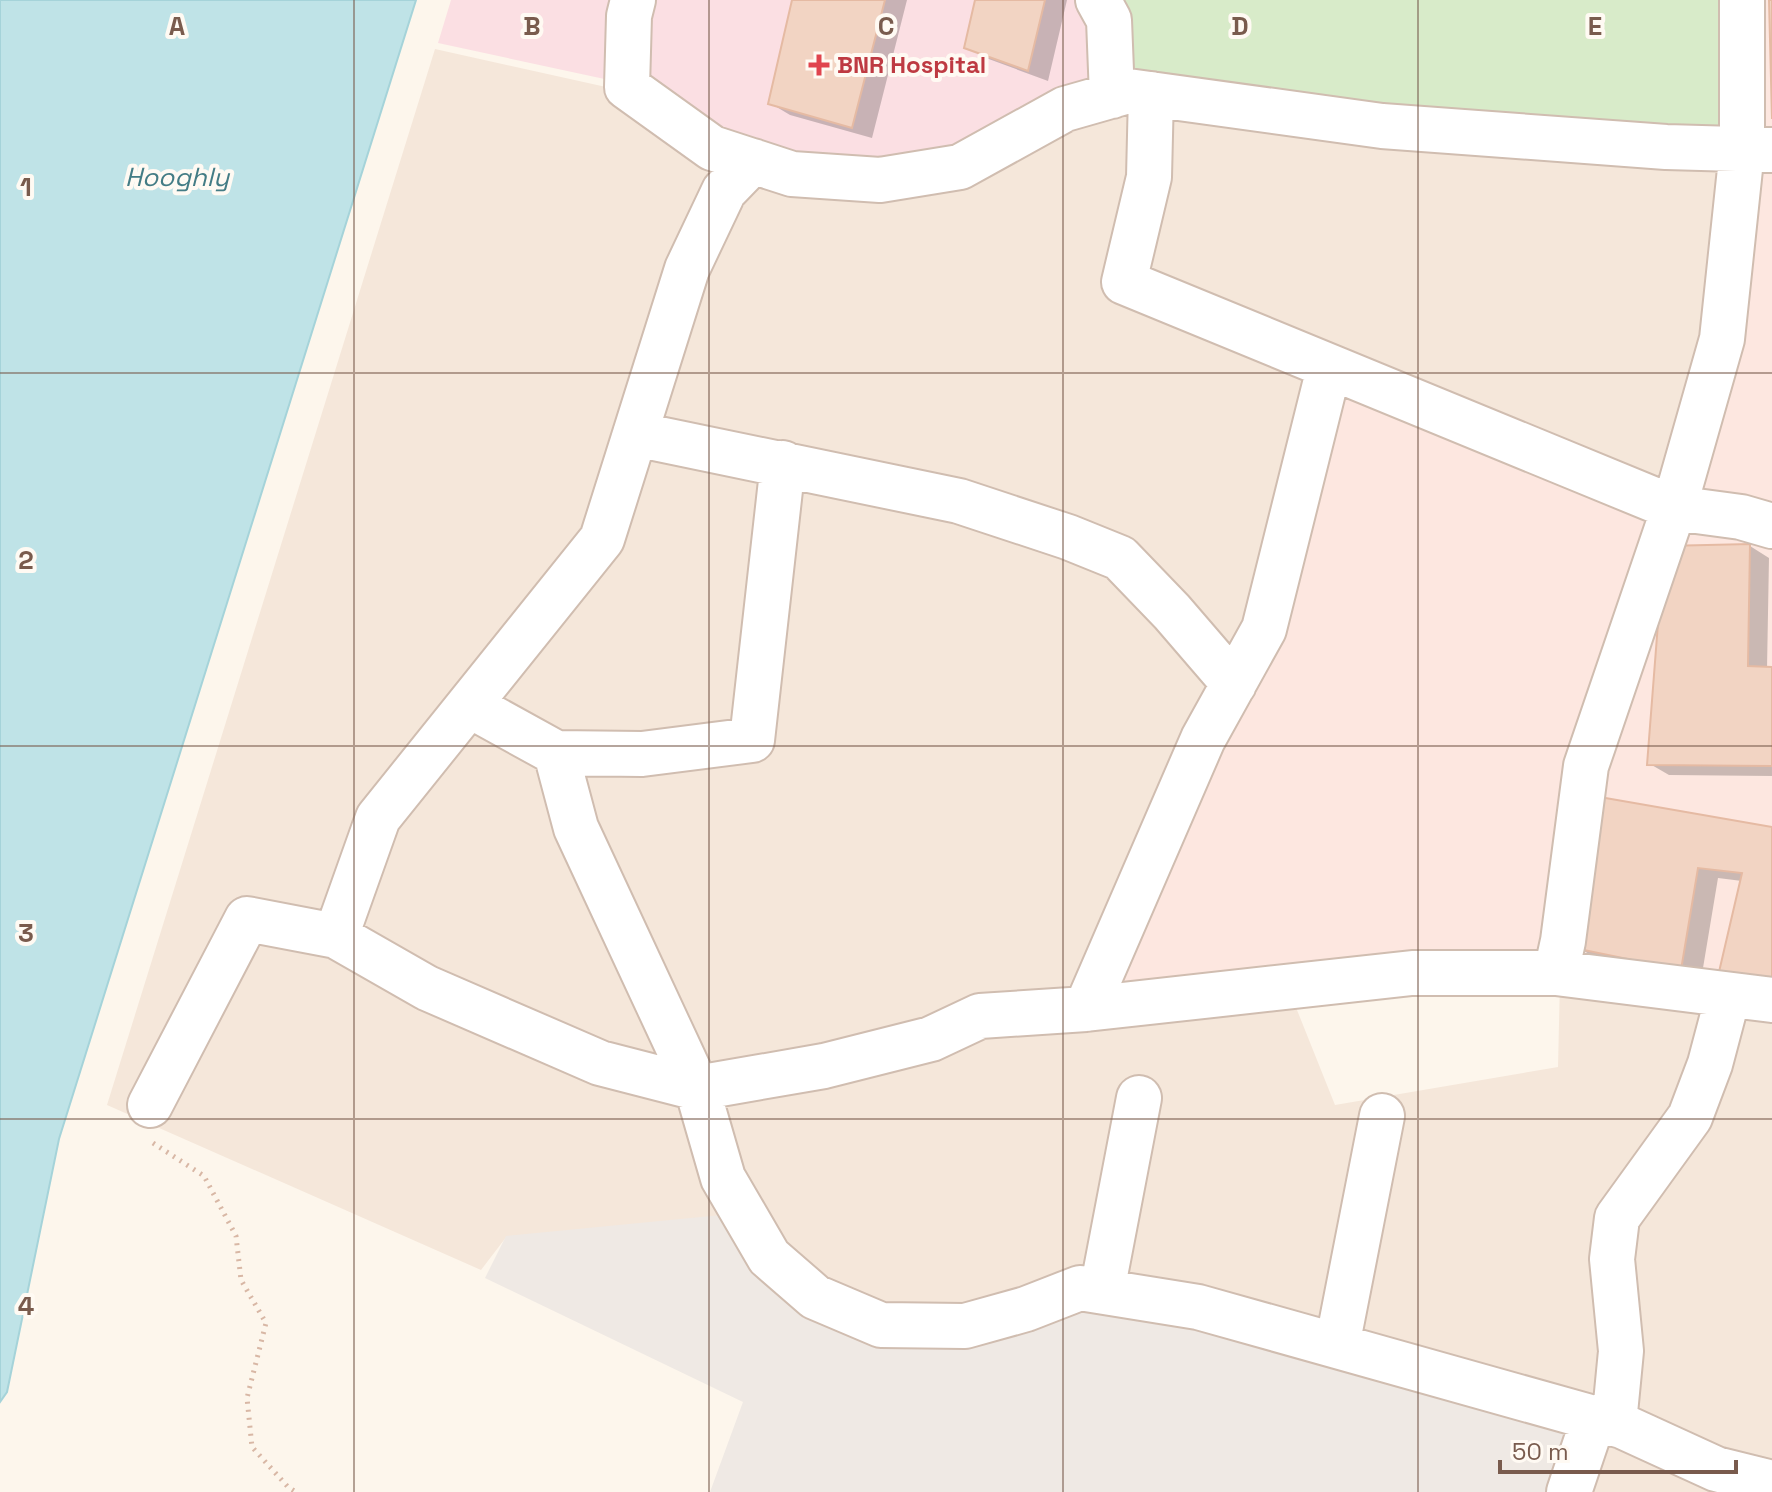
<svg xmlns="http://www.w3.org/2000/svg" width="1772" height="1492" font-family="'Space Grotesk',sans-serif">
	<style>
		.residential { fill: #f5e7da }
		.commercial { fill: #fde7e0 }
		.industrial { fill: #efe9e4 }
		.medical { fill: #fbdfe3 }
		.green { fill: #d8ebc9 }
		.water { fill: #bfe3e7; stroke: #a5d3d9; stroke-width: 2 }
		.shadow { fill: #0003 }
		.building { fill: #f2d4c3; stroke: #e5baa3; stroke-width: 2 }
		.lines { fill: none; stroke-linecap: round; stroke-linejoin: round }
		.minor-casing { stroke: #d0bdb0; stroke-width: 48 }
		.path { stroke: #d8b7a5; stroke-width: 5; stroke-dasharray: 2 6; stroke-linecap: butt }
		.minor { stroke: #fff; stroke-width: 44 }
		.grid { fill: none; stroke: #795b4d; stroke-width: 2; stroke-opacity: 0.55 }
		.health-dot { fill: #e0444e; stroke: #fffaf3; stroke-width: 3 }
		.labels { text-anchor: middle; stroke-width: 8; stroke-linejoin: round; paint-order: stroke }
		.health-label { font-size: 24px; font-weight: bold; fill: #be3a42; stroke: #fffaf3; text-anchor: start }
		.water-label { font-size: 26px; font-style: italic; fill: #437c85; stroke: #fffaf3 }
		.grid-label { font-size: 26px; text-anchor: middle; font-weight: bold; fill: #795b4d; stroke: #fffaf3; stroke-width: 8; stroke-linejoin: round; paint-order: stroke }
	</style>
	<rect width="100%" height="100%" fill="#fdf6ec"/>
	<path class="residential" d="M435 49 615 89 1125 96 1747 159 1740 360 1674 497 1291 995 1335 1105 1558 1067 1560 980 1772 1011V1492H1574L959 1316 507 1236 481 1270 107 1105Z"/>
	<path class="commercial" d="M1749 0H1772V144L1745 143Z
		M1747 159H1772V992L1107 995 1217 725 1329 378 1681 499 1740 360Z"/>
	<path class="industrial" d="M732 1214 883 1332 1081 1293 1583 1422 1558 1492H710L743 1402 485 1278 506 1236Z"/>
	<path class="medical" d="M451 0H1088L1101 88 956 157 791 165 637 86 438 43Z"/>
	<path class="green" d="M1105 0H1734L1730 141 1125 83Z"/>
	<path class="water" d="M0 0H416L59 1139 7 1392 0 1402Z"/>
	<path class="shadow" d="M794 0H907L872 138 790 115 770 103Z
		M977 0H1067L1048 81 986 58 966 47Z
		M1750 546 1769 558 1767 669H1772V776L1669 775 1650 764Z
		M1596 798 1772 829 1742 881 1718 878 1701 980 1596 958 1577 947Z"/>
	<path class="building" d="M792 0H885L852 128 768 104Z
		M975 0H1045L1028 71 964 48Z
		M1769 0H1772V119Z
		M1750 544 1748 666 1772 667V766L1647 765 1664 546Z
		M1594 796 1772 827V979L1719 972 1742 873 1698 868 1681 970 1574 948Z"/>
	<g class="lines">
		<g class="minor-casing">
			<path id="minor" d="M633 0 629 16 627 87 712 148 792 174 880 180 960 167 1065 109 1128 91 1382 126 1666 147 1772 150
				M1098 0 1109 20 1112 96
				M1742 0V150L1722 339 1674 508 1741 517 1772 526
				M1151 94 1149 177 1124 282 1674 508 1586 766 1563 941 1556 973
				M635 434 959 501 1068 537 1120 558 1172 612 1234 684
				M469 705 556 753 642 754 752 740 783 463
				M556 753 576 828 697 1088 723 1178 769 1257 815 1297 881 1325 965 1326 1026 1309 1080 1288 1198 1307 1622 1426 1716 1469 1772 1483
				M336 936 378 818 602 539 687 269 724 191 753 161
				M1086 1009 1203 739 1264 629 1329 368
				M150 1105 247 919 336 936 427 988 600 1063 697 1088 824 1066 931 1039 980 1016 1086 1009 1412 973H1556L1772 1000
				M1102 1291 1139 1098
				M1337 1346 1382 1116
				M1611 1423 1615 1413 1621 1351 1612 1259 1617 1218 1690 1117 1710 1064 1728 996
				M1569 1492 1594 1418"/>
		</g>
		<path class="path" d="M153 1143 204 1176 236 1236 241 1280 266 1323 247 1398 252 1447 288 1487 296 1492"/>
		<use href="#minor" class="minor"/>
	</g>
	<path class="grid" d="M354 0V1492M709 0V1492M1063 0V1492M1418 0V1492M0 373H1772M0 746H1772M0 1119H1772"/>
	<path class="health-dot" d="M815 53h8v8h8v8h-8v8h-8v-8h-8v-8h8z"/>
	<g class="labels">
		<g class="health-label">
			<text x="837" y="73">BNR Hospital</text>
		</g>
		<g class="water-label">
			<text x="177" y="186">Hooghly</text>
		</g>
	</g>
	<g class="grid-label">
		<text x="177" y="35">A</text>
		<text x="532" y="35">B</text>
		<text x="886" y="35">C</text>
		<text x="1240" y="35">D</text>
		<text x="1595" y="35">E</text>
		<text x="26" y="196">1</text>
		<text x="26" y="569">2</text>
		<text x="26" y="942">3</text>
		<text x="26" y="1315">4</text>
	</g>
	<path d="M1500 1460v12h236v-12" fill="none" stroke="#795b4d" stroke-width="4"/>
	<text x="1512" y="1460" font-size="24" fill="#795b4d" stroke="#fffaf3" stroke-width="6" paint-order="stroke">50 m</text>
</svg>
